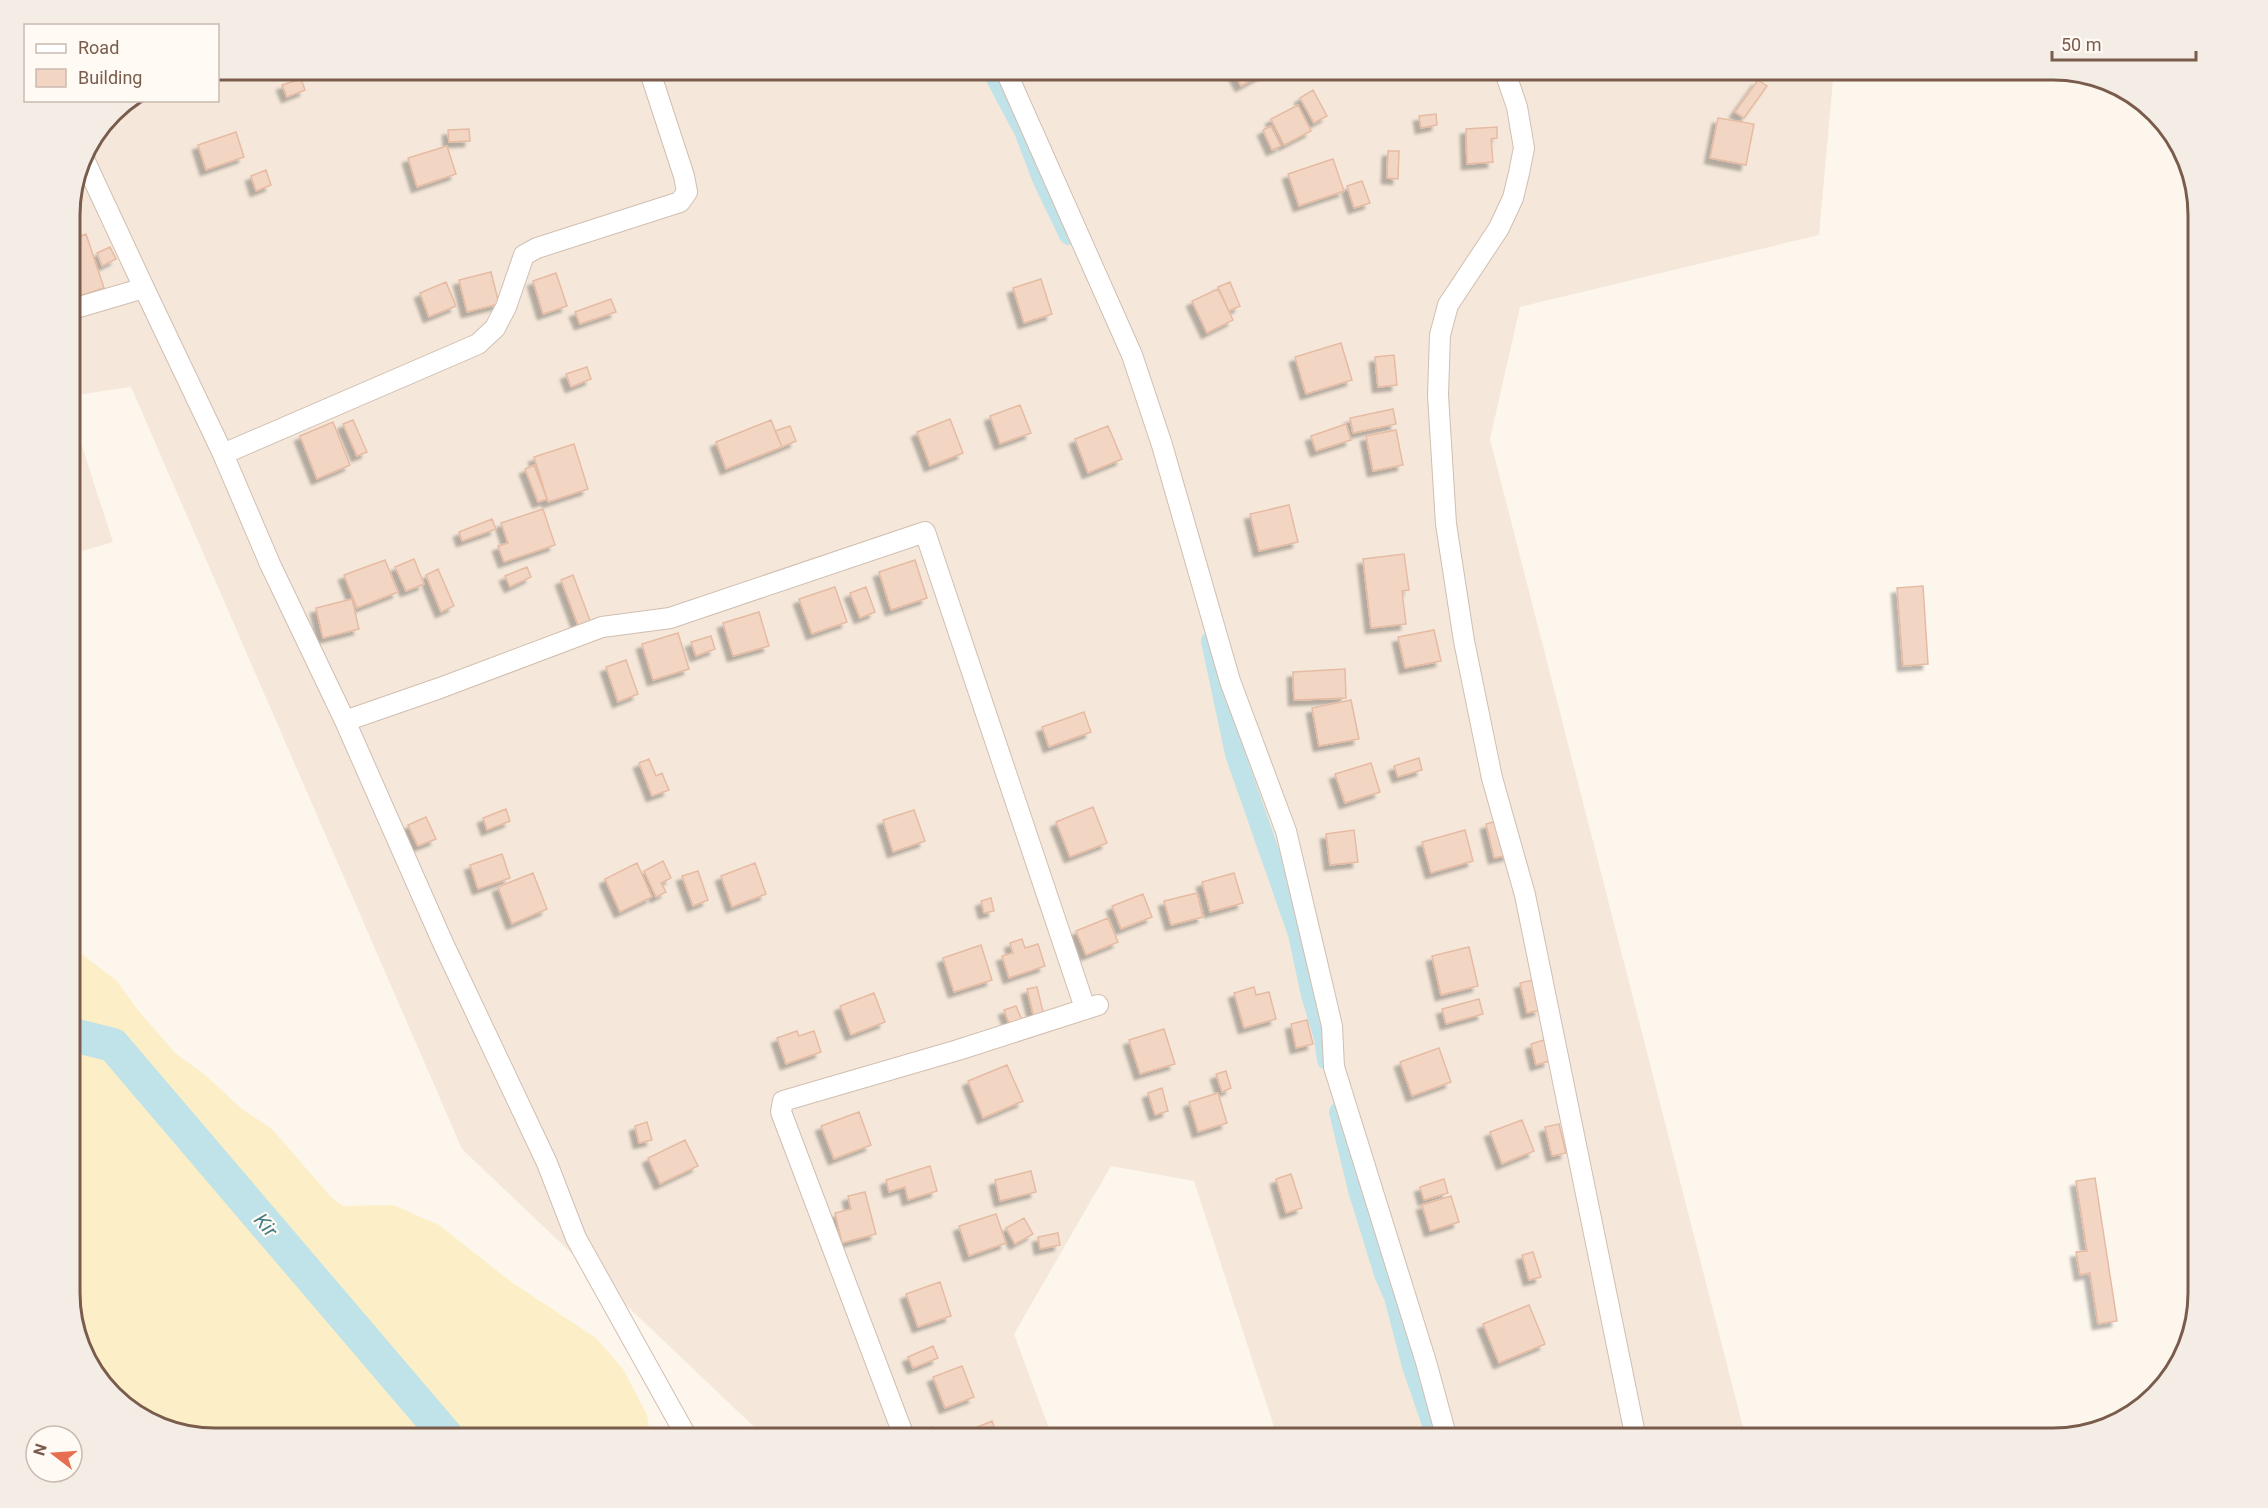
<svg xmlns="http://www.w3.org/2000/svg" width="2268" height="1508" font-family="Roboto,sans-serif">
	<style>
		.residential { fill: #f5e8da }
		.sand { fill: #fcefc7 }
		.lines { fill: none; stroke-linecap: round; stroke-linejoin: round }
		.canal { stroke: #bfe3e8; stroke-width: 20 }
		.river { stroke: #bfe3e8; stroke-width: 34 }
		.building { fill: #f3d5c3; stroke: #e6bba3; stroke-width: 1.5; filter: url(#shadow) }
		.minor-casing { stroke: #d1beb0; stroke-width: 22 }
		.minor { stroke: #fff; stroke-width: 20 }
		.labels { text-anchor: middle; stroke-width: 4.5; stroke-linejoin: round; paint-order: stroke }
		.water-label { font-size: 20px; font-style: italic; fill: #437c86; stroke: #fffaf3 }
		.rim { fill: none; stroke: #7a5c4d; stroke-width: 3 }
	</style>
	<defs>
		<filter id="shadow"><feDropShadow dx="-5.5" dy="5.5" stdDeviation="1.5" flood-color="#0004"/></filter>
	</defs>
	<rect width="100%" height="100%" fill="#fdf6ec"/>
	<path class="residential" d="M218 69H1834L1819 235 1520 307 1490 439 1746 1439H1278L1194 1181 1111 1166 1014 1334 1053 1439H767L462 1149 131 387 69 396V205L80 158 112 111 128 101 218 100Z
		M69 406 113 542 69 555Z"/>
	<path class="sand" d="M69 945 116 980 137 1009 175 1053 204 1074 242 1109 272 1129 331 1197 343 1206 393 1205 439 1225 510 1281 596 1338 623 1369 631 1384 647 1415 651 1439H214L134 1415 89 1367 69 1303Z"/>
	<g class="lines">
		<path class="canal" d="M991 69 1024 131 1043 181 1069 235
			M1211 641 1235 754 1298 934 1311 995 1324 1038 1327 1060
			M1339 1112 1358 1190 1384 1274 1394 1297 1412 1366 1437 1439"/>
		<path class="river" d="M69 1034 113 1045 449 1439"/>
	</g>
	<path class="building" d="M1232 69H1272L1241 86Z
		M301 79 305 90 287 97 282 85Z
		M1758 80 1767 86 1744 118 1735 112Z
		M1313 90 1327 116 1314 123 1300 98Z
		M1298 105 1311 131 1284 145 1271 119Z
		M1436 114 1437 125 1421 128 1419 116Z
		M1718 118 1754 124 1746 165 1710 158Z
		M1271 126 1281 146 1272 150 1263 130Z
		M1497 127V138L1491 139 1493 162 1467 164 1466 129Z
		M469 129 470 141 449 142 448 130Z
		M236 132 244 157 206 170 198 145Z
		M447 146 456 174 417 187 408 158Z
		M1388 151H1399L1398 179 1387 178Z
		M1333 159 1344 191 1299 206 1288 174Z
		M266 170 271 185 256 191 251 176Z
		M1362 181 1370 203 1354 208 1347 186Z
		M86 234 104 288 70 299 69 240Z
		M110 247 116 259 102 266 97 253Z
		M491 272 499 304 467 312 459 280Z
		M556 273 567 306 543 314 533 281Z
		M1041 279 1052 314 1024 323 1013 288Z
		M446 282 456 306 429 317 420 293Z
		M1230 282 1240 306 1229 311 1218 287Z
		M1218 289 1233 320 1207 333 1192 301Z
		M611 299 616 312 580 324 575 312Z
		M1341 343 1352 380 1306 394 1295 357Z
		M1394 355 1397 385 1378 387 1375 357Z
		M587 367 591 379 571 387 566 374Z
		M1020 405 1031 433 1000 444 990 416Z
		M1393 409 1396 424 1353 433 1350 418Z
		M950 419 963 453 930 466 917 432Z
		M353 420 367 452 357 456 343 424Z
		M771 420 782 447 726 469 716 442Z
		M333 422 350 465 317 479 300 436Z
		M1346 424 1351 440 1316 451 1311 436Z
		M790 426 796 441 782 447 775 431Z
		M1108 426 1122 459 1088 473 1075 439Z
		M1396 430 1403 465 1373 471 1366 436Z
		M574 444 588 489 548 502 534 457Z
		M534 465 547 499 538 502 525 469Z
		M1289 505 1298 542 1259 551 1250 514Z
		M543 509 555 545 504 562 498 546 508 543 501 523Z
		M492 519 496 529 462 541 459 532Z
		M1404 554 1409 590 1402 591 1406 624 1371 628 1363 559Z
		M414 559 424 584 406 591 395 567Z
		M385 560 398 592 357 608 344 575Z
		M915 560 927 598 891 610 879 572Z
		M527 567 531 577 510 587 505 576Z
		M438 569 454 606 441 612 426 575Z
		M573 575 591 623 579 628 561 580Z
		M1923 586 1928 664 1903 666 1897 588Z
		M835 587 847 622 812 634 799 599Z
		M866 587 875 612 860 618 850 593Z
		M352 599 359 629 323 638 316 608Z
		M759 612 769 646 733 656 723 623Z
		M1434 630 1441 661 1405 668 1398 637Z
		M678 633 689 669 653 680 642 644Z
		M711 636 715 649 696 656 691 642Z
		M626 660 638 694 618 702 606 667Z
		M1345 669 1346 698 1294 700 1293 672Z
		M1351 700 1359 739 1319 746 1312 708Z
		M1084 712 1091 732 1049 747 1042 727Z
		M1419 758 1422 770 1398 777 1394 766Z
		M649 759 656 776 662 773 669 790 652 796 639 763Z
		M1371 763 1380 792 1345 803 1335 774Z
		M1093 807 1107 843 1070 857 1056 822Z
		M506 809 510 821 487 830 483 818Z
		M914 810 925 841 893 852 883 820Z
		M426 817 436 839 418 846 408 825Z
		M1501 820 1509 855 1494 858 1486 824Z
		M1354 830 1358 862 1330 865 1326 834Z
		M1465 830 1473 861 1431 873 1422 842Z
		M502 854 510 878 478 889 470 865Z
		M663 861 671 878 661 883 666 892 656 897 644 871Z
		M637 863 652 897 620 912 605 879Z
		M755 863 766 894 732 907 721 876Z
		M698 871 708 900 693 906 682 876Z
		M533 873 547 909 512 924 498 887Z
		M1234 873 1243 903 1210 912 1202 882Z
		M1197 893 1203 917 1171 925 1164 901Z
		M1143 894 1152 917 1121 929 1112 906Z
		M991 898 994 911 984 913 981 901Z
		M1108 918 1118 942 1086 955 1076 931Z
		M1022 939 1025 948 1038 944 1045 966 1009 978 1002 956 1013 953 1010 943Z
		M981 945 992 980 954 992 943 958Z
		M1469 947 1478 986 1441 995 1432 956Z
		M1533 980 1540 1010 1527 1013 1520 983Z
		M1037 987 1044 1016 1034 1018 1027 989Z
		M1254 987 1256 995 1269 992 1276 1019 1244 1028 1234 993Z
		M874 993 885 1022 851 1035 840 1006Z
		M1479 999 1483 1014 1446 1024 1442 1009Z
		M1016 1006 1023 1022 1010 1026 1004 1010Z
		M1307 1020 1313 1044 1296 1048 1291 1024Z
		M1164 1029 1175 1064 1140 1074 1129 1040Z
		M797 1031 799 1036 814 1031 821 1052 786 1064 777 1038Z
		M1544 1040 1549 1061 1536 1065 1531 1044Z
		M1439 1048 1451 1082 1412 1096 1400 1062Z
		M1007 1065 1023 1101 983 1118 968 1081Z
		M1226 1071 1231 1088 1222 1092 1216 1074Z
		M1162 1088 1168 1111 1155 1115 1148 1093Z
		M1218 1093 1227 1123 1198 1132 1189 1102Z
		M859 1112 871 1145 834 1159 821 1126Z
		M1522 1120 1534 1151 1502 1164 1490 1132Z
		M647 1122 652 1140 639 1143 635 1126Z
		M1559 1124 1566 1153 1552 1156 1545 1127Z
		M685 1140 698 1166 660 1184 648 1158Z
		M930 1166 937 1191 908 1200 905 1187 889 1192 886 1180Z
		M1031 1171 1036 1192 1000 1201 995 1180Z
		M1291 1174 1302 1208 1286 1213 1276 1179Z
		M2095 1178 2117 1321 2098 1324 2090 1273 2080 1275 2076 1252 2087 1251 2076 1181Z
		M1444 1179 1448 1193 1424 1200 1420 1187Z
		M865 1192 876 1234 842 1243 835 1213 851 1209 848 1196Z
		M1451 1196 1459 1222 1430 1231 1422 1205Z
		M996 1214 1006 1243 969 1256 959 1226Z
		M1024 1218 1033 1234 1015 1244 1006 1228Z
		M1058 1233 1060 1245 1040 1249 1038 1237Z
		M1533 1252 1541 1277 1529 1280 1522 1255Z
		M940 1282 951 1316 918 1327 906 1294Z
		M1529 1305 1545 1344 1499 1363 1483 1324Z
		M933 1346 938 1358 913 1368 908 1357Z
		M962 1366 974 1397 945 1408 933 1377Z
		M992 1421 999 1439H955L954 1437Z
		M932 1427 937 1439H908L907 1437Z"/>
	<g class="lines">
		<g class="minor-casing">
			<path id="minor" d="M1005 69 1132 355 1162 445 1230 681 1286 831 1332 1026 1334 1067 1426 1362 1447 1439
				M1504 69 1517 107 1524 148 1519 173 1513 198 1499 228 1448 305 1440 335 1438 395 1446 524 1464 641 1492 778 1525 895 1636 1439
				M82 155 144 288
				M69 310 144 288 223 454 270 564 345 721 443 943 547 1163 576 1238 688 1439
				M223 454 478 344 495 328 506 307 524 255 537 248 680 202 687 192 684 176 649 69
				M345 721 440 688 602 627 670 618 925 532 1085 1008
				M905 1439 781 1112 783 1101 958 1050 1098 1005"/>
		</g>
		<use href="#minor" class="minor"/>
	</g>
	<g class="labels">
		<g class="water-label">
			<text transform="translate(266 1225) rotate(50)" y="7">Kir</text>
		</g>
	</g>
	<path d="M0 0H2268V1508H0ZM215 80H2053A135 135 0 0 1 2188 215V1293A135 135 0 0 1 2053 1428H215A135 135 0 0 1 80 1293V215A135 135 0 0 1 215 80Z" fill="#f4ede6" fill-rule="evenodd"/>
	<path class="rim" d="M215 80H2053A135 135 0 0 1 2188 215V1293A135 135 0 0 1 2053 1428H215A135 135 0 0 1 80 1293V215A135 135 0 0 1 215 80Z"/>
	<rect x="24" y="24" width="195" height="78" fill="#fffaf3" stroke="#cabbb1" stroke-width="1.5"/>
	<rect x="36" y="44" width="30" height="9" fill="#ffffff" stroke="#cabbb1" stroke-width="1.5"/>
	<text x="78" y="54" font-size="18" fill="#7a5c4d">Road</text>
	<rect x="36" y="69" width="30" height="18" fill="#f3d5c3" stroke="#cabbb1" stroke-width="1.5"/>
	<text x="78" y="84" font-size="18" fill="#7a5c4d">Building</text>
	<g transform="translate(54 1454) rotate(287)"><circle r="28" fill="#fffaf3" stroke="#cabbb1" stroke-width="1.5"/>
	<path d="M0-4.5L10 22L0 15L-10 22Z" fill="#e76f51"/>
	<text y="-9" font-size="16" font-weight="bold" text-anchor="middle" fill="#7a5c4d">N</text>
	</g>
	<path d="M2052 51v9h144v-9" fill="none" stroke="#7a5c4d" stroke-width="3"/>
	<text x="2061" y="51" font-size="18" fill="#7a5c4d" stroke="#fffaf3" stroke-width="4.5" paint-order="stroke">50 m</text>
</svg>
